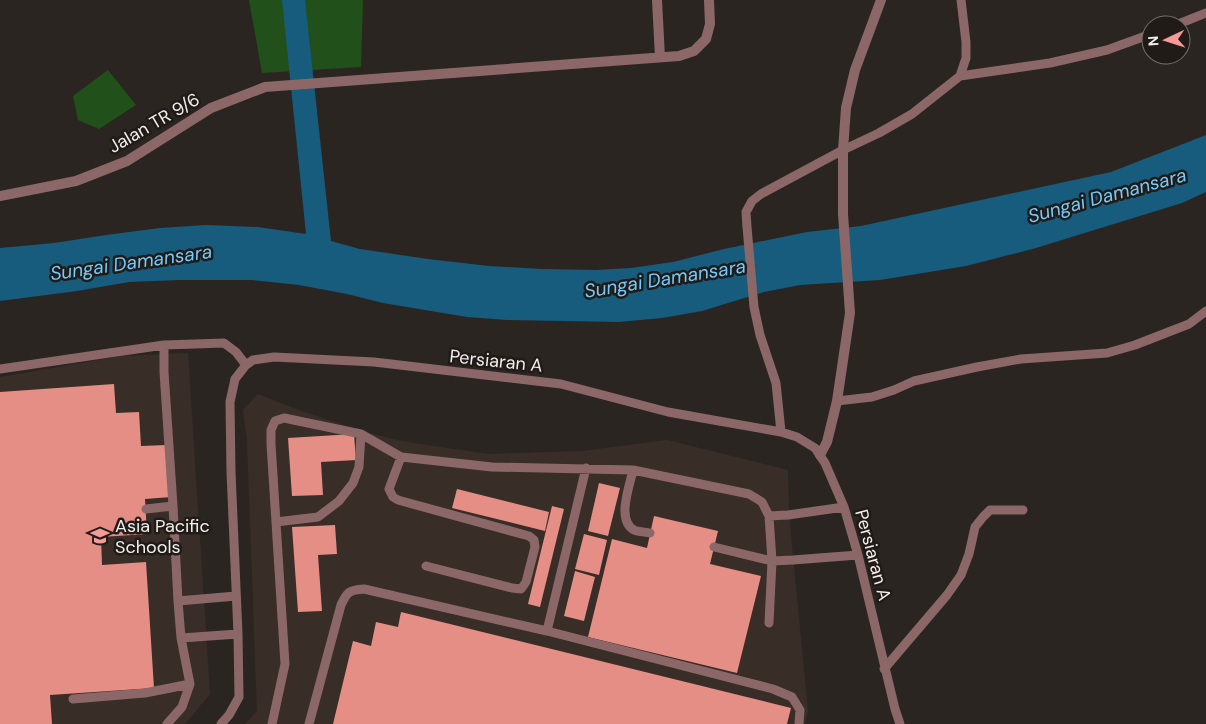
<svg xmlns="http://www.w3.org/2000/svg" width="1206" height="724" font-family="'DM Sans',sans-serif">
	<style>
		.built { fill: #392d28 }
		.green { fill: #21501a }
		.water { fill: #175b7d }
		.building { fill: #e58e85 }
		.lines { fill: none; stroke-linecap: round; stroke-linejoin: round }
		.lane { stroke: #8c6767; stroke-width: 9 }
		.street { stroke: #8c6767; stroke-width: 10 }
		.labels { text-anchor: middle; stroke-width: 5; stroke-linejoin: round; paint-order: stroke }
		.street-label { font-size: 18px; fill: #f2eeec; stroke: #211b18 }
		.poi-label { font-size: 18px; fill: #f2eeec; stroke: #211b18; text-anchor: start }
		.water-label { font-size: 19px; font-style: italic; fill: #73cafc; stroke: #211b18 }
	</style>
	<rect width="100%" height="100%" fill="#2b2522"/>
	<path class="built" d="M188 353 210 694 185 724H0V377L123 356Z
		M258 394 296 409 361 431 401 441 488 454 582 451 667 440 788 470 789 515 808 711 805 724H245L257 711 247 440 243 410Z"/>
	<path class="green" d="M249 0H363L361 67 262 73Z
		M108 70 136 105 99 129 78 120 73 96Z"/>
	<path class="water" d="M282 0H305L331 241 360 249 428 259 489 266 542 269 596 270 631 268 673 262 724 249 807 232 861 226 1111 172 1206 135V192L1182 203 1036 248 966 266 880 280 800 285 764 292 702 311 662 318 619 322 507 320 467 317 383 303 347 294 299 285 252 280H179L129 282 77 291 0 301V248L54 243 106 235 160 228 206 225 258 227 306 234Z"/>
	<path class="building" d="M114 384 116 413 139 412 141 446 167 445 171 497 145 499 147 534 101 537 102 565 146 562 154 688 50 695 52 724H0V392Z
		M354 434 356 460 321 462 323 495 292 496 288 438Z
		M599 483 620 488 608 536 588 531Z
		M457 489 549 512 545 531 452 508Z
		M552 506 564 509 540 607 528 604Z
		M654 516 718 531 710 564 761 576 737 673 588 637 612 539 647 548Z
		M335 525 337 554 318 555 322 611 298 612 292 527Z
		M584 534 607 540 599 575 575 569Z
		M575 571 595 577 584 621 564 616Z
		M401 612 791 708 787 724H333L353 641 371 646 376 622 398 627Z"/>
	<g class="lines">
		<path class="lane" d="M1176 25 1206 13
			M960 76 966 58V42L961 0
			M164 345V372L173 506 178 601 181 638 190 684 182 707 167 724
			M0 369 164 345 224 343 236 352 246 365
			M837 401 872 397 894 390 914 381 977 367 1021 359 1107 353 1135 345 1189 324 1206 311
			M781 432 776 383 760 335 754 307 747 227 746 212 752 201 761 194 843 150 879 133 912 114 960 76 1050 63 1107 50 1151 34
			M401 457 389 489 393 497 398 500 529 536 534 540 535 547 526 582 521 589 512 588 426 566
			M633 470C630 485 616 520 634 530 638 532 646 532 650 533
			M146 509 173 506
			M769 516 788 515 844 507
			M276 522 318 517 339 501 353 483 359 467 361 434
			M714 547 772 561 793 560 858 555
			M178 601 236 596
			M547 631 586 468
			M181 638 238 634
			M884 669 947 595 961 575 969 554 975 527 983 517 990 510H1023
			M73 699 145 693 190 684
			M221 724 229 715 239 697 238 634 231 472 230 402 235 379 246 365 253 360 274 357 374 362 561 384 668 412 781 432 797 437 815 448 825 463 844 507 858 555 895 709 900 724
			M272 724 285 664 271 444V430L275 421 284 418 361 434 401 457 492 467 633 470 749 494 762 502 769 516 772 561 769 623
			M309 724 341 605C347 592 349 590 364 589L547 631 773 689 792 697 800 710 799 724"/>
		<path class="street" d="M657 0 660 57
			M0 196 76 181 127 161 211 108 265 87 679 56 694 51 706 39 710 24 709 0
			M820 455 827 442 837 401 850 313 843 214V150L846 108 855 70 881 0"/>
	</g>
	<defs>
		<g id="school-bare" transform="scale(1.5)"><path d="M0-5L7-2L0 1L-7-2ZM-4 1L0 2.5L4 1V4Q0 6-4 4Z" fill="#f59b97" stroke="#211b18" stroke-width="2.5" paint-order="stroke"/></g>
	</defs>
	<g fill-rule="evenodd">
		<use href="#school-bare" x="100" y="536"/>
	</g>
	<g class="labels">
		<g class="street-label">
			<text transform="translate(154 123) rotate(-30)" y="6">Jalan TR 9/6</text>
			<text transform="translate(496 361) rotate(6)" y="6">Persiaran A</text>
			<text transform="translate(873 555) rotate(75)" y="6">Persiaran A</text>
		</g>
		<g class="poi-label">
			<text x="115" y="532">Asia Pacific<tspan x="115" dy="21">Schools</tspan></text>
		</g>
		<g class="water-label">
			<text transform="translate(1107 195) rotate(-15)" y="7">Sungai Damansara</text>
			<text transform="translate(131 262) rotate(-8)" y="7">Sungai Damansara</text>
			<text transform="translate(665 278) rotate(-9)" y="7">Sungai Damansara</text>
		</g>
	</g>
	<g transform="translate(1166 40) rotate(266)"><circle r="24" fill="#211b18" stroke="#756f6d"/>
	<path d="M0-4L9 19L0 12L-9 19Z" fill="#f59b97"/>
	<text y="-8" font-size="14" font-weight="bold" text-anchor="middle" fill="#f2eeec">N</text>
	</g>
</svg>
